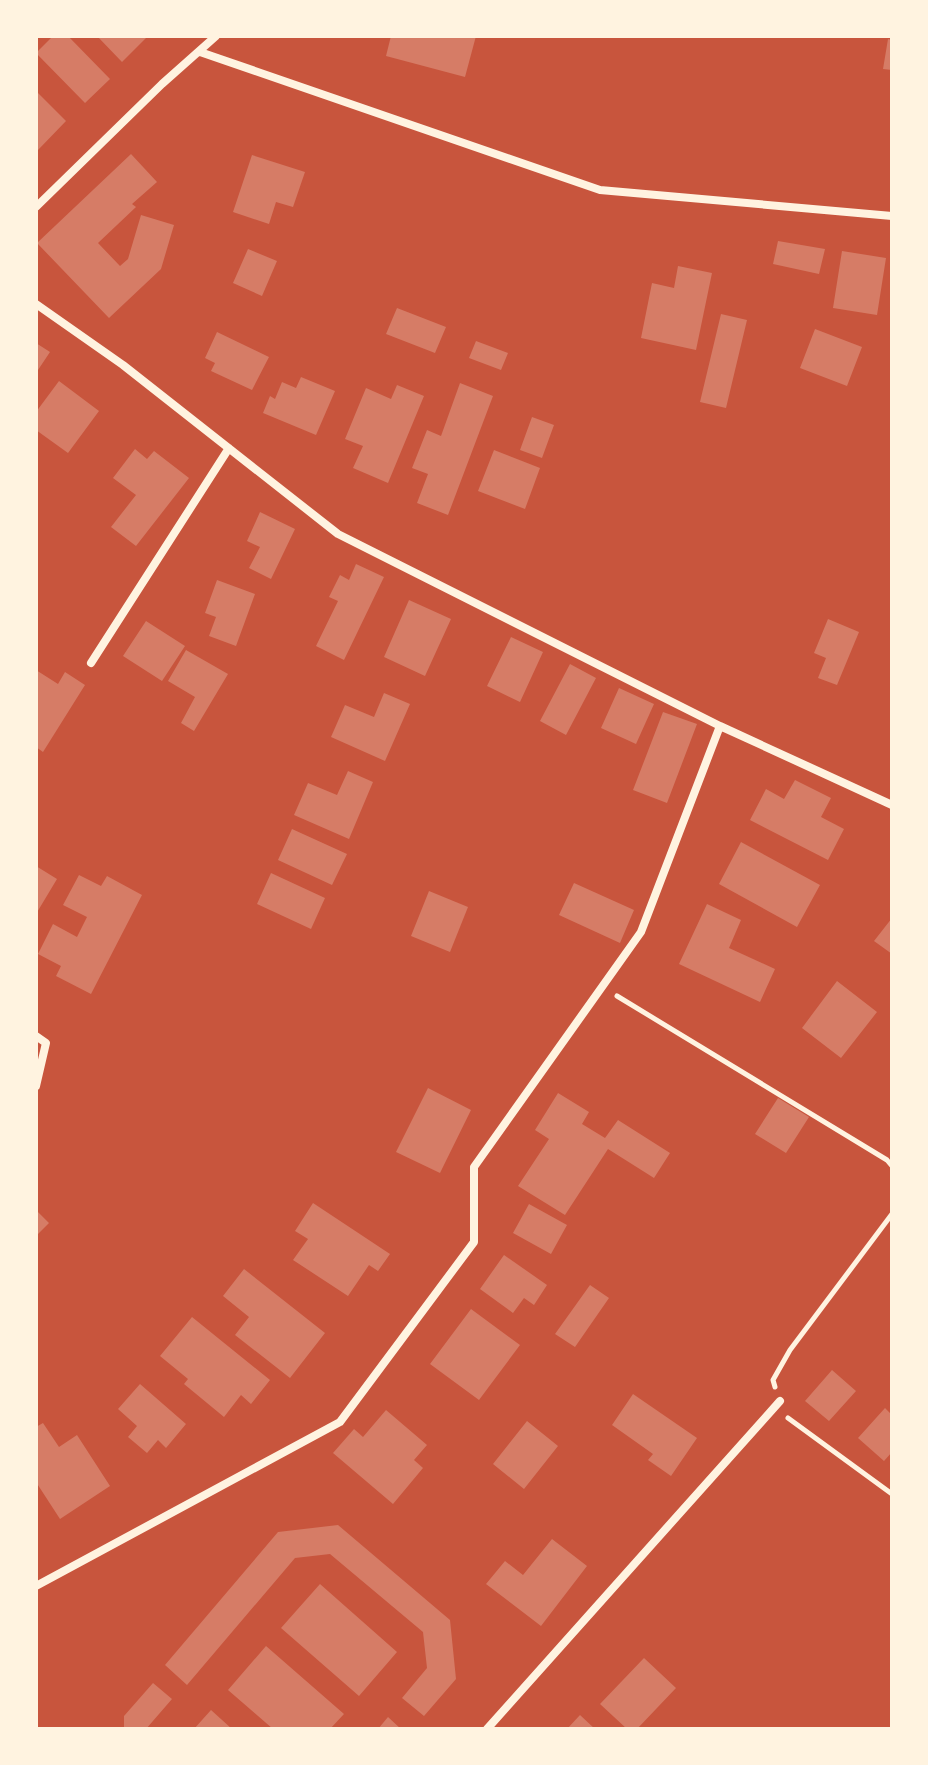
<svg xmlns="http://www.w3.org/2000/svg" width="928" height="1765" font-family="Merriweather,serif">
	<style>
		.building { fill: #d67c66 }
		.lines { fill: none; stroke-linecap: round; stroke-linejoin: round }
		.path { stroke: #fff3e0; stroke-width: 5 }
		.minor { stroke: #fff3e0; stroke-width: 8 }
	</style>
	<rect width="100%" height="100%" fill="#c8553d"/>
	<path class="building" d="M53 36H68L110 79 85 103 36 53Z
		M97 36H148L122 62Z
		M391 36H476L465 77 386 56Z
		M888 39 892 40V70L883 69Z
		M36 91 66 121 38 150 36 148Z
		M131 154 157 182 132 204 136 207 98 243 120 266 128 259 141 215 174 225 161 269 109 318 37 243Z
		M252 155 305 172 293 207 276 202 269 224 233 212Z
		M778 241 825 249 819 274 773 264Z
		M248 249 277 261 262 296 233 283Z
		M842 251 886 258 877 315 833 308Z
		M678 266 712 273 696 350 641 338 652 283 674 288Z
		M397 308 446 327 435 353 386 334Z
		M721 314 747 320 726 408 700 402Z
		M815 329 862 347 847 386 800 368Z
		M217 332 269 357 252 390 211 371 215 363 205 358Z
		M476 341 508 353 501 370 469 358Z
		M36 343 50 352 36 373Z
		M301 377 335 391 316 435 263 413 270 396 275 399 282 382 296 388Z
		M59 381 99 411 68 453 36 430V412Z
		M460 383 493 396 448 515 417 503 428 474 412 468 427 430 441 436Z
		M397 385 424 396 388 483 353 468 363 446 345 439 366 388 391 399Z
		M532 417 554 425 542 458 520 450Z
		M135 449 147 459 154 451 189 478 136 546 111 527 136 495 113 478Z
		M494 450 540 468 525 509 478 491Z
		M260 512 295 529 271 579 249 568 260 547 247 541Z
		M356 564 384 577 344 660 316 646 338 601 329 597 340 575 349 580Z
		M217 580 255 594 236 646 209 636 216 617 205 613Z
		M409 600 451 619 425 676 384 657Z
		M828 619 859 632 837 685 818 678 826 658 814 653Z
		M146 621 185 646 162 681 123 656Z
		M511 637 543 652 520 702 487 686Z
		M186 650 228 674 194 731 181 723 195 697 168 681Z
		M570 664 596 678 566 735 540 721Z
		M36 670 58 684 65 672 85 685 43 752 36 747Z
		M619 688 654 704 636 744 601 728Z
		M384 693 410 704 385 761 331 737 345 705 374 717Z
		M663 712 697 724 667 803 633 790Z
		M348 771 373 782 349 839 294 815 308 783 337 795Z
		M795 780 831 798 821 817 844 829 828 860 750 820 766 789 784 799Z
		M292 829 347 854 332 885 278 860Z
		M741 842 820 885 797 927 719 884Z
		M36 866 57 879 36 914Z
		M271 873 325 898 311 929 257 904Z
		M79 875 101 886 107 876 142 895 91 994 56 976 61 966 38 954 53 924 77 937 87 917 63 905Z
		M574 883 634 910 620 943 559 915Z
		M429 891 468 907 450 952 411 936Z
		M707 904 741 920 729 948 775 969 760 1002 679 964Z
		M892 918V954L874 941Z
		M837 981 877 1012 841 1058 802 1028Z
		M428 1088 471 1110 440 1173 396 1152Z
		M558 1093 589 1112 582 1124 605 1138 618 1120 670 1153 654 1178 608 1149 565 1215 518 1186 549 1139 535 1130Z
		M778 1098 809 1117 786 1153 755 1134Z
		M313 1203 390 1254 378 1271 369 1265 348 1296 293 1260 308 1239 295 1231Z
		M529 1204 567 1225 551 1254 513 1233Z
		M36 1210 49 1223 36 1236Z
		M504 1255 547 1285 534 1305 524 1298 513 1313 480 1289Z
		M244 1269 325 1333 290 1378 235 1335 249 1317 223 1296Z
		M590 1285 609 1298 575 1347 555 1334Z
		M471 1309 520 1345 479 1400 430 1364Z
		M192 1317 270 1380 251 1404 241 1395 224 1417 184 1384 188 1379 160 1356Z
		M832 1370 856 1391 829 1421 805 1401Z
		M140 1384 186 1424 166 1448 158 1440 147 1453 128 1437 137 1426 118 1409Z
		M633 1394 697 1438 671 1476 648 1460 653 1454 612 1425Z
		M885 1408 892 1415V1452L884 1461 858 1438Z
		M386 1410 427 1445 414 1460 423 1468 393 1504 333 1453 354 1429 363 1437Z
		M527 1421 558 1446 524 1489 493 1464Z
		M43 1423 59 1447 77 1435 110 1486 60 1519 36 1482V1427Z
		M338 1525 450 1620 456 1679 424 1716 402 1698 427 1668 423 1632 330 1554 295 1558 187 1685 165 1665 278 1532Z
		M552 1539 587 1566 541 1626 486 1584 505 1561 523 1575Z
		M320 1584 397 1652 359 1696 281 1628Z
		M266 1646 344 1714 330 1729H273L228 1690Z
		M644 1658 676 1688 637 1729H627L600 1704Z
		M153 1683 172 1699 146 1729H124V1716Z
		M211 1710 232 1729H194Z
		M580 1715 595 1729H567Z
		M388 1717 401 1729H378Z"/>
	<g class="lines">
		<path class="path" d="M617 996 887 1160 892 1166
			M775 1387 773 1380 790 1350 892 1214
			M788 1418 892 1494"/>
		<path class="minor" d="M200 52 600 190 892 216
			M36 207 162 84 216 36
			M36 304 123 365 338 534 720 726 892 805
			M91 663 229 448
			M36 1036 46 1043 36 1086
			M36 1586 340 1422 474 1242V1167L641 932 720 726
			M487 1729 780 1401"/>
	</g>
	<rect width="928" height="1765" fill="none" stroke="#fff3e0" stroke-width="76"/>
</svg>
